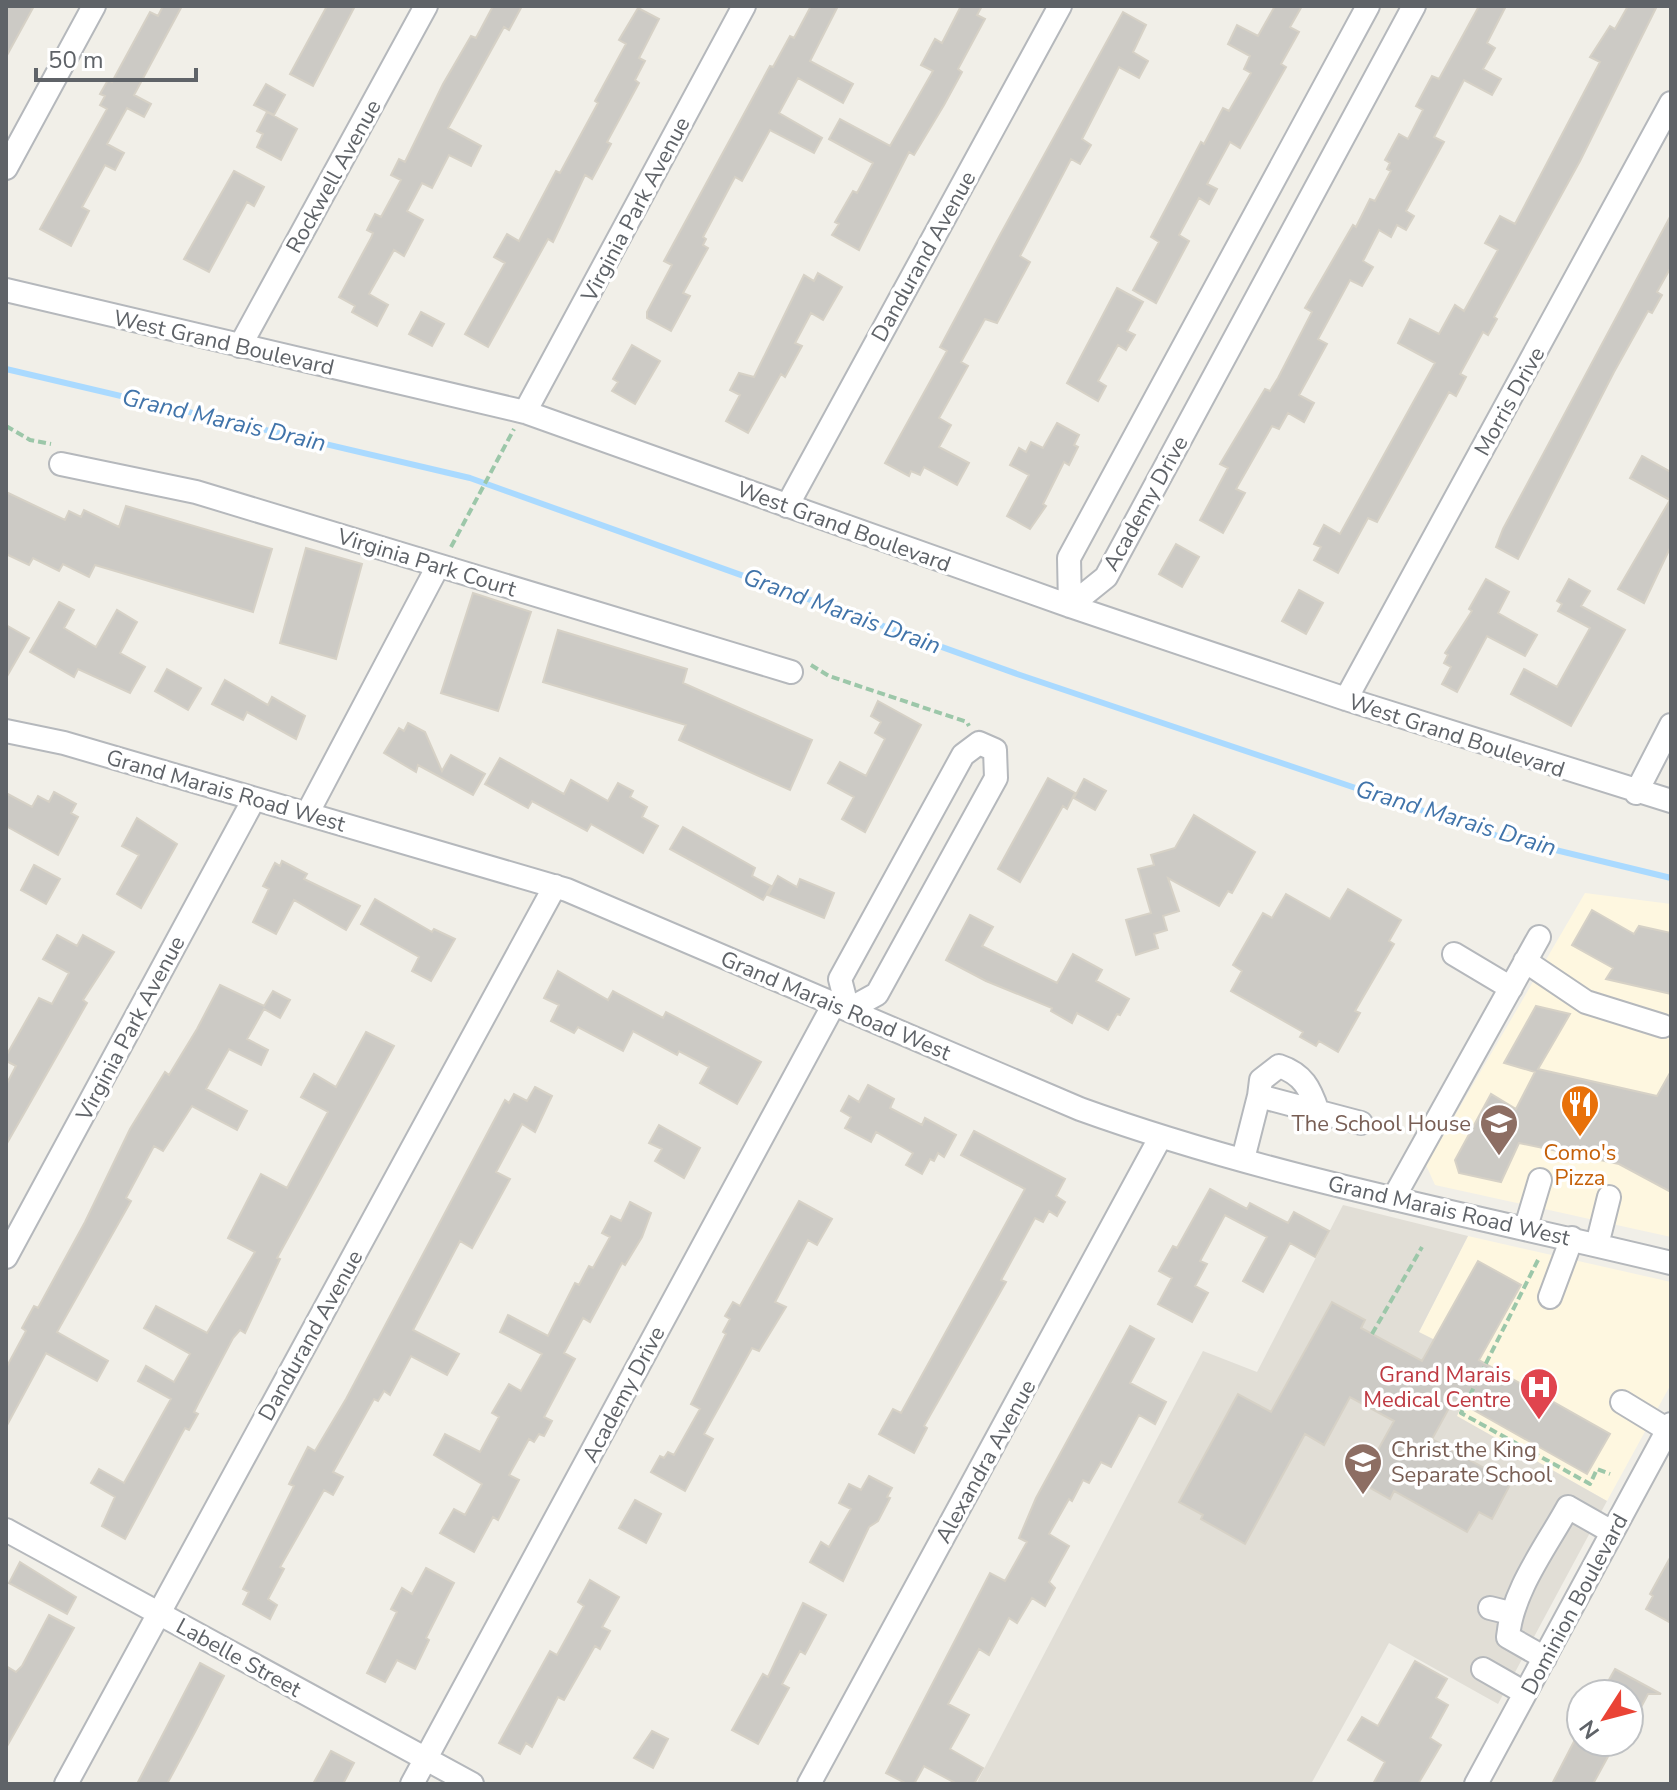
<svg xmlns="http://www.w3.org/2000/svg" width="1677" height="1790" font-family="'Nunito Sans',sans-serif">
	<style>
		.commercial { fill: #fef7e0 }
		.education { fill: #e1ded6 }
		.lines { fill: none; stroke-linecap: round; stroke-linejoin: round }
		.stream { stroke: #aadaff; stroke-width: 6 }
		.building { fill: #cccac5; stroke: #d6d1c6; stroke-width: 2 }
		.minor-casing { stroke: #b5b8bc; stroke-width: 26 }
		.path { stroke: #9cc7a9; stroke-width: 4; stroke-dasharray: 8 4; stroke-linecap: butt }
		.minor { stroke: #fff; stroke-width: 22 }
		.labels { text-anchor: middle; stroke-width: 7; stroke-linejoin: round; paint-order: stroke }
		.street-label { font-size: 22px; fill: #5f6368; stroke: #fff }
		.education-label { font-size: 22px; fill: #785e54; stroke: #fff; text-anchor: end }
		.food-label { font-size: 22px; fill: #c56008; stroke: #fff }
		.health-label { font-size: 22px; fill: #be3a42; stroke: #fff; text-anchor: end }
		.water-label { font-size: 24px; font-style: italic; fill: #4174aa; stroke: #fff }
	</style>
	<rect width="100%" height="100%" fill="#f1efe8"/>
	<path class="commercial" d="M1585 893 1671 904V1237L1435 1185 1426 1165Z
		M1468 1236 1671 1282V1384L1607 1501 1456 1416 1419 1332Z"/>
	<path class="education" d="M1343 1205 1468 1236 1419 1332 1481 1363 1457 1416 1607 1501 1498 1704 1389 1643 1311 1784H976L1203 1351 1257 1372Z"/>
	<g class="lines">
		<path class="stream" d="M6 369 470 478 1020 675 1498 836 1671 878"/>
	</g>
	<path class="building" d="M6 6H34L6 57Z
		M163 6H182L134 95 151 104 144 117 127 108 107 144 124 153 115 170 105 165 82 207 89 211 71 246 40 229 107 109 100 105 105 96 100 94 108 80 112 82 150 12 158 16Z
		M327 6H355L313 86 290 74Z
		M493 6H522L509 30 504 27 448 128 481 146 471 166 449 155 432 188 422 183 407 211 423 220 404 256 394 250 369 294 388 305 377 326 352 312 355 306 339 297 371 238 373 233 367 230 375 214 381 217 401 180 391 175 399 159 405 162 443 84 471 36 476 38Z
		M811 6H838L810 61 853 84 843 103 798 78 779 113 822 138 814 153 770 130 742 181 735 177 703 237 706 239 703 245 708 248 683 293 690 296 671 331 647 318V312L672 265 664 261 770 66 773 67 790 36 794 38Z
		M961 6H982L977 15 985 19 958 69 962 72 944 105 914 155 909 152 859 250 832 235 839 224 835 222 853 191 857 193 873 163 829 139 840 119 890 146 933 71 921 65 935 39 942 43Z
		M1275 6H1302L1290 27 1299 32 1281 64 1286 67 1240 148 1230 142 1207 184 1217 189 1209 204 1199 198 1179 235 1189 241 1156 303 1133 290 1159 242 1151 237 1201 142 1204 144 1223 108 1229 111 1251 73 1244 69 1250 56 1228 44 1237 25 1258 36Z
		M1479 6H1506L1487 43 1495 48 1483 69 1501 79 1492 95 1464 80 1434 137 1444 142 1406 211 1414 216 1406 230 1397 225 1391 237 1379 230 1363 261 1373 267 1362 286 1350 280 1318 339 1327 344 1299 395 1314 403 1304 422 1288 413 1279 429 1272 426 1236 489 1245 493 1223 533 1200 520 1228 468 1220 464 1265 389 1270 391 1278 378 1312 312 1305 308 1353 225 1356 227 1370 199 1375 201 1391 171 1387 169 1390 163 1385 160 1399 134 1408 139 1423 110 1416 106 1432 76 1439 79Z
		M1628 6H1657L1580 161 1494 317 1497 319 1488 335 1483 332 1460 374 1466 377 1456 396 1449 392 1377 522 1368 518 1338 573 1314 560 1321 547 1314 544 1324 525 1340 534 1435 363 1398 343 1410 319 1439 334 1455 305 1464 311 1498 250 1485 243 1500 216 1515 224 1600 62 1590 57 1610 26 1615 29Z
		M638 8 659 19 639 58 645 61 635 80 639 83 607 142 611 144 592 179 585 175 553 242 548 239 488 347 465 334 505 263 494 257 507 234 519 241 556 171 560 173 598 103 595 101 626 44 619 40Z
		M1123 12 1146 25 1133 52 1148 61 1139 78 1119 67 1082 139 1091 145 1080 164 1071 159 1020 256 1030 262 997 323 985 319 961 362 968 366 939 418 951 425 939 447 969 463 957 485 924 467 920 475 911 471 909 476 885 463 947 351 940 347 1000 235Z
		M266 84 285 95 274 115 254 105Z
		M267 112 297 129 281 160 257 147 263 134 257 131Z
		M234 171 264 187 254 206 247 202 209 272 184 259Z
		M1671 215V267L1657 292 1662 295 1652 313 1648 311 1614 372 1518 559 1496 547 1503 529Z
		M818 273 842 287 823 320 811 313 795 343 802 346 785 377 781 374 748 433 726 421 740 395 730 390 739 373 754 377 804 275 814 281Z
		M1117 288 1143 302 1127 331 1135 335 1126 350 1118 345 1098 381 1106 386 1098 401 1067 383Z
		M421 312 444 324 432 346 409 334Z
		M632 345 660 361 635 404 612 391 618 382 613 379Z
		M1057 423 1079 435 1074 445 1078 447 1069 465 1064 462 1043 504 1046 506 1030 529 1007 516 1029 475 1010 465 1019 448 1026 452 1031 442 1043 448Z
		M1642 456 1671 472V546L1644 603 1618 589 1670 500 1630 478Z
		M6 492 65 520 69 511 81 517 84 510 119 527 126 506 272 549 253 612 95 565 89 577 63 564 59 571 33 558 29 565 6 554Z
		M1176 544 1199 557 1182 587 1159 574Z
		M306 548 362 564 336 659 280 643Z
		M1486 579 1509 592 1498 613 1537 635 1525 656 1487 636 1457 692 1442 684 1451 667 1444 663 1448 655 1445 653 1472 611 1469 609Z
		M1569 579 1590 591 1581 606 1625 630 1571 726 1511 694 1524 669 1557 687 1590 628 1558 611 1562 604 1557 601Z
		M1299 590 1323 603 1306 634 1282 621Z
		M473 593 531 612 498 711 441 693Z
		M59 602 74 610 64 628 96 647 117 610 137 622 120 653 145 667 130 693 78 669 74 677 30 652Z
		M6 625 29 638 6 678Z
		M558 630 687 669 683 683 812 740 790 790 679 740 686 725 543 682Z
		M167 669 201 688 188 710 155 691Z
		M225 680 268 705 272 697 305 716 296 739 247 712 243 720 212 704Z
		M878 701 921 725 865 832 842 819 854 797 828 783 840 762 866 776 885 739 875 733 881 722 871 716Z
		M408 723 425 732 442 771 451 755 485 774 473 795 418 765 416 772 384 753 399 728 404 731Z
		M500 758 564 794 571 780 608 801 618 783 633 791 630 797 647 807 642 817 658 826 643 853 591 824 587 831 532 801 528 808 485 784Z
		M1048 778 1075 793 1067 809 1063 806 1020 882 998 869Z
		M1084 779 1106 791 1095 810 1074 798Z
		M54 792 76 804 71 813 78 817 58 855 6 826V793L32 807 38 796 49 802Z
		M1194 815 1255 852 1232 893 1228 891 1219 906 1168 878 1179 911 1163 916 1167 930 1154 934 1158 948 1136 955 1126 920 1151 913 1138 869 1154 865 1151 855 1175 848Z
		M137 818 177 844 141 908 117 894 139 855 122 846Z
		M683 827 755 868 752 876 771 886 763 900 670 849Z
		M282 861 307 874 304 879 360 906 346 930 294 900 276 934 253 922 269 889 263 886 275 863 280 866Z
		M34 865 60 879 46 904 21 890Z
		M778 876 797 887 800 879 834 893 824 918 768 895Z
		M1348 889 1401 920 1389 941 1394 944 1355 1011 1360 1013 1338 1052 1319 1041 1316 1046 1300 1037 1303 1032 1231 991 1242 971 1233 965 1263 913 1272 918 1286 894 1330 919Z
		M375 899 432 932 434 929 455 939 431 981 412 971 419 957 361 924Z
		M1592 910 1634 934 1639 926 1671 933V994L1606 979 1613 968 1572 945Z
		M970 915 993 927 982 946 1057 983 1073 954 1102 970 1096 981 1129 999 1120 1015 1117 1014 1108 1030 1077 1013 1072 1023 1051 1011 1052 1008 986 981 946 960Z
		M57 935 77 946 83 935 114 952 83 1000 87 1003 6 1145V1085L16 1066 6 1061V1056L39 998 52 1004 69 973 43 959Z
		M558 971 608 1000 613 991 663 1018 666 1012 761 1062 737 1104 700 1083 709 1067 679 1051 677 1055 633 1031 623 1051 578 1027 574 1033 551 1021 559 1005 544 998Z
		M220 985 264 1006 273 991 290 1000 280 1018 264 1009 247 1039 268 1050 261 1065 229 1049 206 1089 247 1111 237 1130 192 1106 163 1151 154 1146 126 1198 131 1201 57 1332 108 1361 97 1381 46 1353 6 1427V1368L26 1331 22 1328 34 1306 38 1308 85 1222 130 1129 165 1072 169 1075 197 1029Z
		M1536 1006 1570 1014 1538 1069 1657 1096 1671 1071V1192L1619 1164 1519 1143 1501 1182 1459 1173 1455 1160 1491 1094 1516 1109 1535 1072 1504 1063Z
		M366 1032 394 1046 277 1258 280 1259 245 1333 240 1330 233 1338 198 1404 194 1412 198 1414 189 1430 185 1428 180 1437 125 1539 102 1526 115 1497 91 1483 99 1469 124 1483 171 1399 138 1381 146 1366 174 1382 190 1354 144 1328 156 1306 207 1333 255 1252 228 1238 261 1174 287 1188 328 1112 301 1097 314 1074 336 1087Z
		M868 1085 894 1099 890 1108 922 1125 925 1118 956 1135 944 1157 938 1153 934 1161 930 1159 922 1174 906 1165 913 1153 876 1132 871 1142 845 1128 851 1117 841 1111 849 1096 859 1102Z
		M535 1087 552 1096 535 1132 522 1124 496 1172 510 1179 472 1248 460 1241 413 1330 459 1354 447 1375 411 1356 390 1395 384 1391 378 1401 374 1399 333 1472 343 1477 333 1495 324 1490 280 1567 284 1569 268 1599 277 1605 270 1619 243 1604 249 1592 243 1589 294 1486 289 1484 308 1447 315 1451 346 1399 505 1100 509 1103 514 1094 527 1101Z
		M659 1125 700 1148 684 1178 655 1161 662 1149 649 1143Z
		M974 1131 1065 1179 1056 1196 1065 1202 1057 1216 1049 1211 1043 1222 1035 1218 1001 1280 1006 1282 924 1426 927 1428 914 1453 879 1434 893 1409 901 1413 1025 1189 961 1155Z
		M1210 1189 1247 1209 1250 1203 1288 1223 1294 1212 1329 1231 1315 1257 1290 1243 1263 1292 1243 1281 1267 1237 1225 1215 1200 1261 1207 1264 1195 1286 1208 1293 1192 1322 1158 1304 1172 1278 1159 1271 1173 1246 1177 1248Z
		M799 1201 832 1219 817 1245 808 1240 775 1302 786 1307 759 1351 752 1348 704 1434 713 1439 685 1491 651 1472 660 1456 664 1458 668 1452 674 1455 700 1409 691 1404 726 1334 723 1332 730 1319 725 1316 733 1302 740 1306Z
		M630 1202 651 1213 642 1237 625 1265 622 1263 590 1322 583 1318 564 1353 575 1359 544 1417 552 1421 544 1436 539 1434 534 1442 529 1439 509 1475 519 1480 498 1520 493 1517 474 1552 440 1533 454 1509 465 1515 482 1484 434 1455 445 1434 480 1452 499 1417 492 1413 509 1384 521 1391 542 1354 500 1332 508 1315 548 1336 575 1283 579 1285 589 1266 593 1268 610 1237 602 1233 611 1216 621 1221Z
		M1478 1261 1521 1285 1479 1360 1610 1434 1587 1474 1454 1399 1432 1439 1511 1483 1492 1519 1479 1512 1467 1532 1394 1491 1390 1499 1360 1482 1394 1421 1350 1397 1324 1445 1305 1434 1245 1544 1201 1519 1203 1515 1179 1502 1238 1394 1271 1412 1332 1302 1365 1320 1361 1328 1422 1361Z
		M1130 1326 1154 1339 1130 1383 1166 1402 1155 1424 1139 1415 1111 1467 1101 1462 1089 1483 1083 1480 1072 1501 1069 1499 1049 1534 1069 1546 1049 1582 1055 1588 1045 1606 1032 1598 1017 1623 1009 1618 989 1655 979 1649 948 1704 969 1715 950 1749 983 1768 974 1784H957L924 1766 914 1784H907L886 1773 990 1573 1005 1581 1027 1542 1019 1538 1036 1498Z
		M869 1476 892 1488 887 1497 890 1498 878 1521 869 1527 843 1581 810 1562 821 1542 829 1547 851 1509 839 1503 849 1484 861 1490Z
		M635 1500 661 1514 646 1543 619 1528Z
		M1671 1556V1623L1646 1609 1653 1596 1650 1594Z
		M20 1562 76 1597 67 1614 9 1583Z
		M426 1568 454 1583 426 1638 429 1640 415 1669 397 1660 385 1682 367 1673 397 1612 391 1609 402 1588 412 1594Z
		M590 1580 619 1597 602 1627 610 1631 600 1649 595 1646 564 1700 558 1697 532 1747 526 1743 520 1754 499 1743 550 1651 557 1655 584 1606 578 1602Z
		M803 1603 826 1615 805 1654 800 1651 782 1684 789 1688 758 1744 732 1730 763 1674 768 1677Z
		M49 1615 74 1628 6 1748V1666L16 1672 22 1666Z
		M1415 1661 1447 1679 1436 1698 1448 1705 1430 1738 1441 1745 1418 1784H1373L1385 1762 1348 1740 1362 1717 1378 1726Z
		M200 1663 224 1676 196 1730 167 1784H137Z
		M1615 1669 1661 1694H1648L1629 1730V1694H1601Z
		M1581 1728V1742H1616L1593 1784H1552Z
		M652 1731 668 1739 653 1768 634 1758Z
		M331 1751 354 1763 343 1784H313Z"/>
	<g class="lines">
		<g class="minor-casing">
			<path id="minor" d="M6 168 94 6
				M6 290 525 412 1070 606 1346 699 1671 801
				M240 346 426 6
				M525 412 744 6
				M61 464 196 492 791 672
				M787 506 1060 6
				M1070 606 1106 577 1414 6
				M1070 606 1069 558 1368 6
				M1346 699 1671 103
				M6 731 64 743 567 890 1080 1109C1271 1178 1473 1215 1671 1263
				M979 743 995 750 996 778 877 994 848 1010 840 979 963 755Z
				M1636 793 1671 725
				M307 814 438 566
				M1454 954 1511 988
				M1525 961 1586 1002 1663 1026
				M1259 1096 1261 1080 1279 1066C1303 1074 1310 1088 1318 1112
				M1243 1159 1259 1096 1361 1123
				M1393 1199 1539 937
				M1526 1227 1540 1180
				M1597 1245 1609 1197
				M6 1257 254 799
				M1550 1297 1572 1238
				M1622 1402 1668 1430
				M6 1530 472 1784
				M1490 1608 1510 1613
				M1545 1658 1508 1637C1512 1591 1546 1547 1568 1507L1612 1532
				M1483 1669 1525 1693
				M66 1784 555 886
				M412 1784 834 1004
				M809 1784 1160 1138
				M1476 1784 1671 1424"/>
		</g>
		<path class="path" d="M6 426 30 440 51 444
			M451 547 514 429
			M811 665 829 676 967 722 969 726
			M1538 1260 1461 1413 1590 1484 1597 1469 1610 1474
			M1372 1334 1422 1247"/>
		<use href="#minor" class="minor"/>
	</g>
	<defs>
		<g id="restaurant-pin" transform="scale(2)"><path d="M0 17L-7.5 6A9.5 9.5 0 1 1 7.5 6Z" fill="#e8710a" stroke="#fff"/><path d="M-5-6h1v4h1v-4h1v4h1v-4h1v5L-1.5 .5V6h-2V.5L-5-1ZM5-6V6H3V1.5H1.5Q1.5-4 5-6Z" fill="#fff"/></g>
		<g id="school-pin" transform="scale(2)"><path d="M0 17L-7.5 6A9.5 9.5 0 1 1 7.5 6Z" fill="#8d6e63" stroke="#fff"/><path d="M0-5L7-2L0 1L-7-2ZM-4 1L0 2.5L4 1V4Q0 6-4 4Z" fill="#fff"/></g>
		<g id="hospital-pin" transform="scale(2)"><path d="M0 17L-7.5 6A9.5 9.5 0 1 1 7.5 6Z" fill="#e0444e" stroke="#fff"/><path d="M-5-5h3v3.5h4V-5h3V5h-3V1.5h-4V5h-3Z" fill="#fff"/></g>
	</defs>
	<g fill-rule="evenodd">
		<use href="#restaurant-pin" x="1580" y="1104"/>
		<use href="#school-pin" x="1499" y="1123"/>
		<use href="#hospital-pin" x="1539" y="1387"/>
		<use href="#school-pin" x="1363" y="1462"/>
	</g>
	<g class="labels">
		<g class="street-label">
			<text transform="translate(333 176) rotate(-61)" y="8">Rockwell Avenue</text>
			<text transform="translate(635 209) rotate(-62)" y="8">Virginia Park Avenue</text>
			<text transform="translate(923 256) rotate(-61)" y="8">Dandurand Avenue</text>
			<text transform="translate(224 342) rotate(13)" y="8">West Grand Boulevard</text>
			<text transform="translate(1509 401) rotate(-61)" y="8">Morris Drive</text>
			<text transform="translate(1145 503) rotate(-61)" y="8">Academy Drive</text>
			<text transform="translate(844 526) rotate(20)" y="8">West Grand Boulevard</text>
			<text transform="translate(427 562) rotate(17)" y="8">Virginia Park Court</text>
			<text transform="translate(1457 735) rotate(18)" y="8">West Grand Boulevard</text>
			<text transform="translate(226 790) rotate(16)" y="8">Grand Marais Road West</text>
			<text transform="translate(836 1005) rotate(23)" y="8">Grand Marais Road West</text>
			<text transform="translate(130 1028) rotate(-62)" y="8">Virginia Park Avenue</text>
			<text transform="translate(1449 1210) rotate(13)" y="8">Grand Marais Road West</text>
			<text transform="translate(310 1335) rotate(-61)" y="8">Dandurand Avenue</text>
			<text transform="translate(623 1394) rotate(-62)" y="8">Academy Drive</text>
			<text transform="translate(985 1461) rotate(-61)" y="8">Alexandra Avenue</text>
			<text transform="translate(1574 1604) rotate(-62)" y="8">Dominion Boulevard</text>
			<text transform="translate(239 1657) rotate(29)" y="8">Labelle Street</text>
		</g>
		<g class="education-label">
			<text x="1471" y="1131">The School House</text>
			<text x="1391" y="1457" text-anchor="start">Christ the King<tspan x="1391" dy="25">Separate School</tspan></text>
		</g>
		<g class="food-label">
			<text x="1580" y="1160">Como's<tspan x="1580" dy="25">Pizza</tspan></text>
		</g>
		<g class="health-label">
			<text x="1511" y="1382">Grand Marais<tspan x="1511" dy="25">Medical Centre</tspan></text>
		</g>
		<g class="water-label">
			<text transform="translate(224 420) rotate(13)" y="8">Grand Marais Drain</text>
			<text transform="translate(842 611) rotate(20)" y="8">Grand Marais Drain</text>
			<text transform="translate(1456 818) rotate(17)" y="8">Grand Marais Drain</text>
		</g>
	</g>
	<rect width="1677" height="1790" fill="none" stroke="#5f6368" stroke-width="16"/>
	<g transform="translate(1605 1718) rotate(234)"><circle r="38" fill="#ffffff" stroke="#bfc1c3" stroke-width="2"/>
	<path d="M0-6L14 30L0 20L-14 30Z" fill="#ea4335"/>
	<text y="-12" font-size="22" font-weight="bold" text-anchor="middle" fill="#5f6368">N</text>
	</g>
	<path d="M36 68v12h160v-12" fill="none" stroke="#5f6368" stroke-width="4"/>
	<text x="48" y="68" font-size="24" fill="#5f6368" stroke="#ffffff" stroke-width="6" paint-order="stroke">50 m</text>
</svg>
